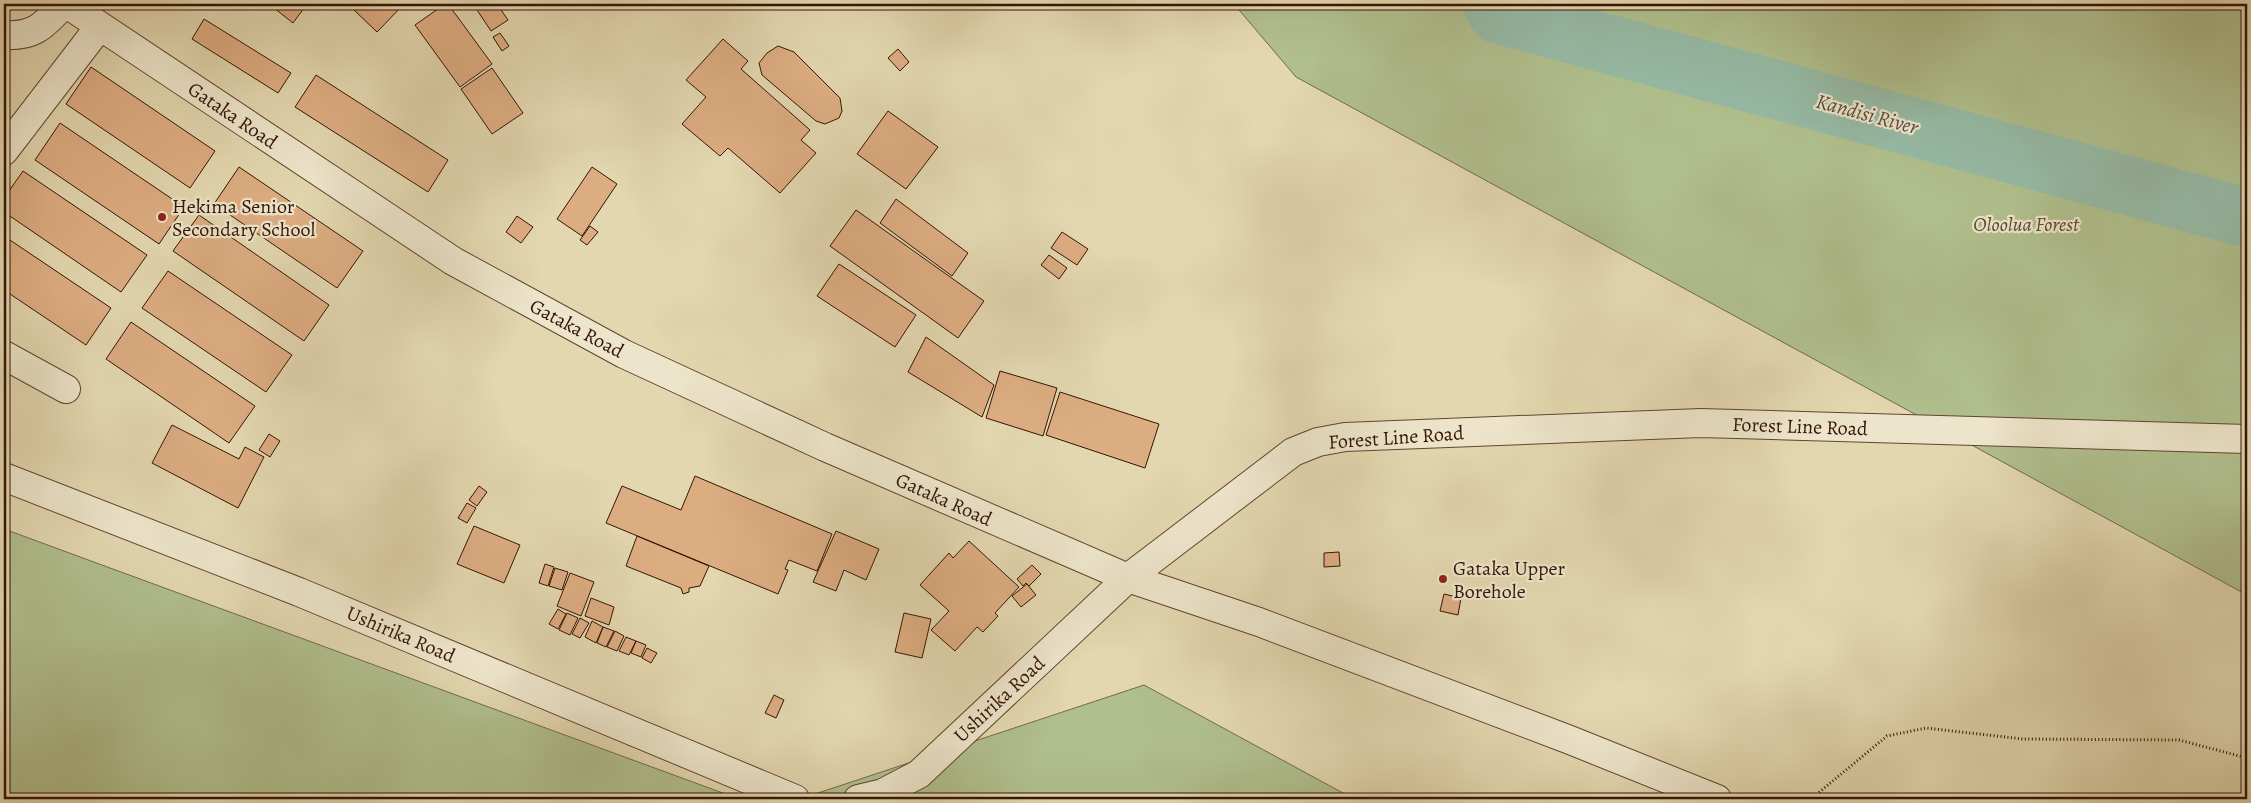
<svg xmlns="http://www.w3.org/2000/svg" width="2251" height="803" font-family="Alegreya,serif">
	<style>
		.green { fill: #b0bf8d; stroke: #726a4a }
		.lines { fill: none; stroke-linecap: round; stroke-linejoin: round }
		.river { stroke: #96baa5; stroke-width: 59 }
		.building { fill: #ddad82; stroke: #351406 }
		.minor-casing { stroke: #604530; stroke-width: 30 }
		.path { stroke: #351406; stroke-width: 3; stroke-dasharray: 1 2.5; stroke-linecap: butt }
		.minor { stroke: #ede5cb; stroke-width: 28 }
		.poi-dot { fill: #8f2418; stroke: #ede5cb; stroke-width: 2 }
		.labels { text-anchor: middle; stroke-width: 4.5; stroke-linejoin: round; paint-order: stroke }
		.street-label { font-size: 20px; fill: #351406; stroke: #ede5cb }
		.poi-label { font-size: 20px; fill: #351406; stroke: #ede5cb; text-anchor: start }
		.park-label { font-size: 20px; font-style: italic; fill: #5a472e; stroke: #ede5cb }
		.water-label { font-size: 21px; font-style: italic; fill: #574e3e; stroke: #ede5cb }
	</style>
	<rect width="100%" height="100%" fill="#e3d7af"/>
	<filter id="stains"><feTurbulence type="fractalNoise" baseFrequency=".004" numOctaves="4"/><feColorMatrix values="0 0 0 0 .2 0 0 0 0 .09 0 0 0 0 .02 0 0 0 .5 -.17"/></filter>
	<radialGradient id="worn" r=".72"><stop offset=".6" stop-color="#630" stop-opacity="0"/><stop offset="1" stop-color="#630" stop-opacity=".3"/></radialGradient>
	<path class="green" d="M1234 4H2247V595L1296 77Z
		M4 529 739 799H4Z
		M1144 685 1354 799H800Z"/>
	<g class="lines">
		<path class="river" d="M1492 4 1498 14 2247 218"/>
	</g>
	<path class="building" d="M269 4H307L293 23Z
		M359 4H404L377 32 354 10Z
		M445 4H448L492 64 460 87 415 25Z
		M473 4H497L508 20 491 31Z
		M204 19 291 73 278 93 192 39Z
		M500 33 509 46 502 51 493 37Z
		M723 39 748 61 741 69 810 130 801 140 816 153 780 193 728 148 720 156 682 124 706 97 686 80Z
		M778 46 794 52 840 98 842 111 839 118 825 124 816 121 762 75 759 63 767 53Z
		M898 49 909 62 900 71 888 58Z
		M91 67 215 151 190 188 66 104Z
		M492 68 523 113 492 134 461 89Z
		M316 75 448 160 428 192 295 107Z
		M888 111 938 147 906 189 857 154Z
		M60 123 184 207 159 244 35 160Z
		M239 167 363 251 337 288 214 204Z
		M592 167 617 184 582 236 557 219Z
		M23 171 147 255 121 292 4 212V198Z
		M896 199 968 253 952 276 880 223Z
		M856 210 984 301 958 338 830 246Z
		M199 215 329 305 304 341 173 251Z
		M517 216 533 227 521 243 506 232Z
		M590 226 598 232 587 245 580 240Z
		M1062 232 1088 249 1077 265 1051 248Z
		M4 236 111 308 86 345 4 290Z
		M1049 255 1067 268 1059 279 1041 265Z
		M839 264 916 315 895 347 817 296Z
		M168 271 292 355 266 392 142 308Z
		M131 322 255 406 229 443 106 359Z
		M926 337 994 385 982 417 908 372Z
		M1000 371 1057 388 1043 436 986 418Z
		M1060 392 1159 424 1145 468 1046 435Z
		M172 425 239 459 245 447 264 457 238 508 152 463Z
		M269 434 280 441 270 457 259 450Z
		M695 476 832 534 817 571 789 560 785 569 788 570 778 594 606 523 622 486 681 510Z
		M479 486 487 492 477 506 469 500Z
		M467 503 476 508 467 523 458 518Z
		M474 526 520 545 504 583 457 564Z
		M836 531 879 549 866 580 844 570 836 591 813 582Z
		M637 536 709 566 700 586 689 588V592L683 594 681 588 626 566Z
		M969 541 1019 587 995 613 998 616 983 632 977 627 955 651 931 630 949 611 920 585 949 553 953 558Z
		M1339 552 1340 566 1324 567V553Z
		M545 564 554 567 548 586 539 583Z
		M1032 565 1041 574 1029 586 1026 583 1023 586 1017 579Z
		M555 568 568 572 562 590 549 586Z
		M570 573 594 582 581 616 557 606Z
		M1027 584 1036 595 1021 607 1012 596Z
		M1444 594 1461 598 1458 615 1440 611Z
		M591 598 614 607 609 625 585 616Z
		M558 609 566 614 558 629 549 624Z
		M567 613 578 618 570 635 559 630Z
		M904 613 931 619 922 658 895 652Z
		M580 618 589 623 580 638 572 634Z
		M592 621 603 627 596 643 585 637Z
		M603 627 614 631 606 647 597 643Z
		M615 631 624 636 617 651 607 647Z
		M626 637 636 641 629 655 619 651Z
		M636 641 646 645 641 657 631 653Z
		M647 648 657 653 651 663 642 658Z
		M774 695 784 700 776 718 765 713Z"/>
	<g class="lines">
		<g class="minor-casing">
			<path id="minor" d="M67 4 453 261 624 354 825 447 1128 578 1259 622 1570 740 1717 799
				M4 35C35 37 44 25 64 4
				M4 151 100 26
				M4 355 66 389
				M4 477 299 592 795 799
				M858 799 883 793 919 774 1128 578 1293 452 1318 442 1345 437 1701 423 2247 439"/>
		</g>
		<path class="path" d="M1811 799 1887 736 1926 728 2023 739 2179 740 2247 758"/>
		<use href="#minor" class="minor"/>
	</g>
	<g class="poi-dot">
		<circle cx="162" cy="217" r="5"/>
		<circle cx="1443" cy="579" r="5"/>
	</g>
	<g class="labels">
		<g class="street-label">
			<text transform="translate(233 115) rotate(34)" y="7">Gataka Road</text>
			<text transform="translate(577 328) rotate(28)" y="7">Gataka Road</text>
			<text transform="translate(1800 426) rotate(2)" y="7">Forest Line Road</text>
			<text transform="translate(1396 437) rotate(-4)" y="7">Forest Line Road</text>
			<text transform="translate(944 499) rotate(24)" y="7">Gataka Road</text>
			<text transform="translate(401 634) rotate(23)" y="7">Ushirika Road</text>
			<text transform="translate(999 699) rotate(-43)" y="7">Ushirika Road</text>
		</g>
		<g class="poi-label">
			<text x="172" y="213">Hekima Senior<tspan x="172" dy="23">Secondary School</tspan></text>
			<text x="1453" y="575">Gataka Upper<tspan x="1453" dy="23">Borehole</tspan></text>
		</g>
		<g class="park-label">
			<text x="2026" y="231">Oloolua Forest</text>
		</g>
		<g class="water-label">
			<text transform="translate(1867 114) rotate(15)" y="7">Kandisi River</text>
		</g>
	</g>
	<rect width="2251" height="803" fill="none" stroke="#e3d7af" stroke-width="20"/>
	<rect x="5" y="5" width="2241" height="793" fill="none" stroke="#351406" stroke-width="2.5"/>
	<rect x="10" y="10" width="2231" height="783" fill="none" stroke="#351406"/>
	<rect width="100%" height="100%" filter="url(#stains)"/>
	<rect width="100%" height="100%" fill="url(#worn)"/>
</svg>
